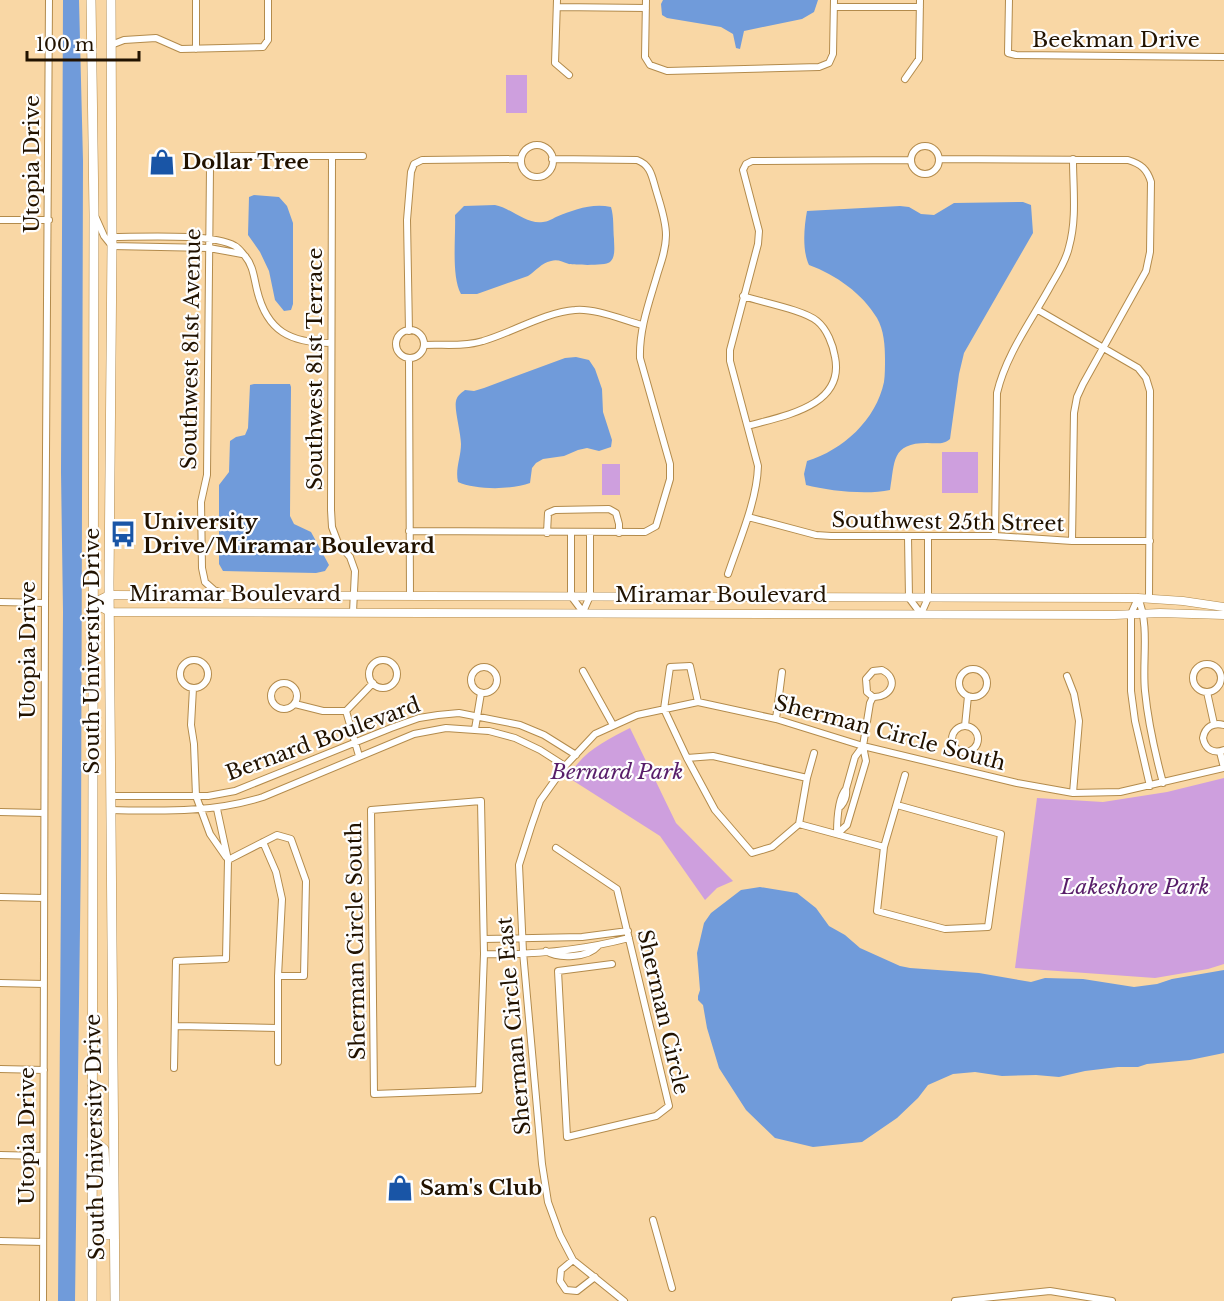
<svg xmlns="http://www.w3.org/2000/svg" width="1224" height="1301" font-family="'Libre Baskerville',serif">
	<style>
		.green { fill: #ce9fde }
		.water { fill: #709bda }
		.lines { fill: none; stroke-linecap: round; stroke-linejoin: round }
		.minor-casing { stroke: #b38b4c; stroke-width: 8 }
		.tertiary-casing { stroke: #b38b4c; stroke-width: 9 }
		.primary-casing { stroke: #b38b4c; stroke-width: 10 }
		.minor { stroke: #fff; stroke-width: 6 }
		.tertiary { stroke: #fff; stroke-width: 8 }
		.primary { stroke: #fff; stroke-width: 9 }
		.labels { text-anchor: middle; stroke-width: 4.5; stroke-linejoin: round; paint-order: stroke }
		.street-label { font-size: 21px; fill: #211200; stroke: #fefefe }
		.poi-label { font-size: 21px; font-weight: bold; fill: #211200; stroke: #fefefe; text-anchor: start }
		.park-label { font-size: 21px; font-style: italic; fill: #581d69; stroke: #fefefe }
	</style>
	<rect width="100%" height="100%" fill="#f9d7a5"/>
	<path class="green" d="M506 75H527V113H506Z
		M942 452H978V493H942Z
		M602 464H620V495H602Z
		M630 728 676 823 733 881 717 888 705 900 660 836 569 778C579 753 607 740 630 728Z
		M1224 778V964L1208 969 1155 978 1015 968 1037 798 1103 802 1167 792Z"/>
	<path class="water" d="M63 0H79L83 161 81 853 75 1301H58L63 612 61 472Z
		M663 0H818L814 12 802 19 744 31 740 49 736 48 733 34 721 27 667 18 662 15 661 4Z
		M254 195 279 197 287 206 293 223V304L291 310 284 311 275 300 269 271 260 252 248 235 249 197Z
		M1023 202 1031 205 1033 233 964 353 959 374 950 439C943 445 936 443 927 443 891 443 895 462 890 490 867 495 829 491 806 485L804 474 807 461C843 450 876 420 884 382 885 375 885 366 885 359 885 346 884 330 877 318 862 293 836 275 809 265 802 250 804 227 807 211L900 206 909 207 921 214 934 215 954 203Z
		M495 205C511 208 527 225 543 222 547 222 552 219 556 217 574 210 591 203 611 207 614 217 613 228 614 239 614 246 616 257 610 262 605 266 576 265 569 264 562 262 558 259 551 261 541 263 536 271 528 276L477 294H461C451 276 456 236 455 215L464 206Z
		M576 357 589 360 595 369 602 389 603 412 612 440 611 447 599 451 587 448 578 450 564 456 543 459 536 463 532 468 530 483C512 490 475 490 458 482 455 469 461 457 461 444 461 433 454 409 456 401 457 396 461 393 465 390L474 391 484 388 565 358Z
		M254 384H290L291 387 290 516 294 524 311 532 329 565 325 571 316 573 223 571 219 564V485L229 472 230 441 236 437 245 435 248 428 250 385Z
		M760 887 797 893 816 908 829 926 845 935 860 948 900 966 910 968 979 973 1031 982 1045 978 1083 979 1134 987 1157 984 1172 979 1224 970V1053L1190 1060 1147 1064 1138 1067H1118L1085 1071 1059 1077 1036 1075 1002 1076 975 1072 953 1074 928 1085 918 1098 897 1118 862 1142 813 1147 775 1138 746 1110 719 1068 707 1028 703 1005 698 1000V996L700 990 697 953 704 923 711 913 741 890Z"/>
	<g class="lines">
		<g class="minor-casing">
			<path id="minor" d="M557 0 555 63 569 75
				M646 0 645 57 650 65 667 71 819 67 829 63 833 54 834 0
				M1009 0 1008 53 1016 55 1224 57
				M557 7 646 8
				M834 7H920
				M111 45 124 40 156 38 181 49 263 47 268 40V0
				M196 49V0
				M905 79 919 59 920 0
				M521 161a16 16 0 1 1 32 0a16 16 0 1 1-32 0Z
				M911 160a14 14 0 1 1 28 0a14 14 0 1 1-28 0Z
				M332 157 331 510 332 527 338 543 350 557 355 571 353 612
				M939 159 1128 160C1141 164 1147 169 1151 182L1150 252 1146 271 1083 384 1077 397 1074 413 1072 541
				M96 218 104 236 112 246 209 248 242 254
				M0 220H49
				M112 237C141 237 212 233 235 246 239 248 242 253 245 256 253 265 254 278 257 290 267 332 291 343 331 343
				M743 296C761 302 804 310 817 321 827 329 833 345 835 357 845 407 782 416 748 426
				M1038 310 1138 368 1146 378 1150 391 1149 599
				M396 344a14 14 0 1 1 28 0a14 14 0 1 1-28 0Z
				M409 331 407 220 411 172 414 164 422 160 521 159
				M424 345C443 344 464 347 483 341 511 333 546 312 575 310 595 308 623 320 642 325
				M409 358 410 596
				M748 517 816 535 831 536H995L1072 541H1150
				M409 531 645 532 656 526 670 479V464L640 358C639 328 650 300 658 272 662 260 666 248 666 235 666 220 660 204 656 190 652 177 651 165 637 160L552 159
				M571 532V596L583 612 590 596V532
				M547 533 548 513 555 510 609 509 616 513 619 524V533
				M995 536 997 393C1006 354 1032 320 1051 285 1058 273 1066 261 1069 247 1077 219 1073 188 1073 159
				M908 537 909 598 921 614 928 598V537
				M728 574C739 541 757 501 758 466L730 361V350L758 244 759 231 743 170 746 164 752 161 910 160
				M225 594 214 590 205 582 202 568 201 502 207 475 210 168 219 157 229 156H363
				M1138 598 1131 614V691L1135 721 1150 786
				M1138 598C1150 626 1142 661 1145 691 1148 722 1155 753 1163 783
				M0 602 45 603
				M369 674a14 14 0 1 1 28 0a14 14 0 1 1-28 0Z
				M180 674a14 14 0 1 1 28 0a14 14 0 1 1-28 0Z
				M1193 678a14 14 0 1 1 28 0a14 14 0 1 1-28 0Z
				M471 680a13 13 0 1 1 26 0a13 13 0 1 1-26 0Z
				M959 683a14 14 0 1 1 28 0a14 14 0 1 1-28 0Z
				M583 671 613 725
				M1067 676 1074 694 1079 721 1073 793
				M271 696a13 13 0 1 1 26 0a13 13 0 1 1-26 0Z
				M193 688 191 725 194 744 196 796 210 834 226 857
				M1207 692 1214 724
				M698 702 690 666 670 667 664 709 687 758 715 810 752 853 772 847 799 824 807 778 814 753
				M295 704 323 711H346L373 683
				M346 711 359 756
				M776 719 782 672
				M1224 725C1213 722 1205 727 1203 738 1205 749 1213 754 1224 750
				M952 739a13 13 0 1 1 26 0a13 13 0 1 1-26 0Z
				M965 726 968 696
				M475 729 481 693
				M1220 752 1224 768
				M687 758 713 756 807 778
				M110 796H208L235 791 391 728 419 718 438 715 459 713 520 725 544 735 576 755
				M481 801 484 954 479 1090 374 1094 371 810Z
				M897 805 1001 834 988 927 945 929 877 911 884 847 905 775
				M841 806C845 801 847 796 846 789L855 757 863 746
				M110 810C164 811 212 813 263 797L414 734 446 728 489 731 515 738 540 750 565 766
				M0 812 44 813
				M799 824 884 847
				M837 834 847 825 866 761 863 746 870 703 873 697C891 698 900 679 882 670L873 671 866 679 867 692 873 697
				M837 834C837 823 838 798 846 789
				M263 842 276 872 282 899 278 976
				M556 848 617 889 669 1106 656 1116 567 1137 558 971 612 964
				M228 860 277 835 291 839 306 881 304 976H278V1062
				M0 897 44 898
				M484 939 582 937 628 931
				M546 951C558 959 588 958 598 946
				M484 954C532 955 583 950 629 938
				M0 983 44 984
				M176 1026 278 1028
				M174 1068 176 961 226 959 228 860 217 809
				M0 1069 44 1070
				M0 1155 43 1156
				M653 1220 672 1288
				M0 1241 43 1242
				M573 1260 561 1270 560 1281 566 1290 577 1291 595 1277
				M43 1301 45 603 49 0
				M624 1301 573 1260 560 1235 548 1202 542 1164 523 952 519 865 531 827 540 801 565 766 595 734 637 715 698 702 776 719 863 746 1017 783 1073 793 1120 792 1224 768
				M955 1301 1050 1291 1112 1301"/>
		</g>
		<g class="tertiary-casing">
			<path id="tertiary" d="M93 603 110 612 1114 615 1160 613 1224 615
				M93 603 109 595 1138 598 1183 601 1224 607"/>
		</g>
		<g class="primary-casing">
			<path id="primary" d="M91 0 94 214 92 1301
				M111 0 112 246 109 583 115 1301
				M92 1139 104 1149 108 1235"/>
		</g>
		<use href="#minor" class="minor"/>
		<use href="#tertiary" class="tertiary"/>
		<use href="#primary" class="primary"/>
	</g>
	<defs>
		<g id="shop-bare" transform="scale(2.07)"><path d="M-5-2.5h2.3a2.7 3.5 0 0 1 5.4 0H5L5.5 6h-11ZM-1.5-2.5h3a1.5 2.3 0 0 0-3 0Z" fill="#1955a6" stroke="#fefefe" stroke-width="2.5" paint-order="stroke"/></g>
		<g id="bus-bare" transform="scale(2.07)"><path d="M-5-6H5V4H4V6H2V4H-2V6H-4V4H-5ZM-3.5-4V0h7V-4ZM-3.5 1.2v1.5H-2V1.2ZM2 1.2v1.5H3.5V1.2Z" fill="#1955a6" stroke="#fefefe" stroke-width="2.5" paint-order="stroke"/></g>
	</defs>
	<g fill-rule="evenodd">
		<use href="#shop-bare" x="162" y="162"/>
		<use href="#bus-bare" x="123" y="534"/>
		<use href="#shop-bare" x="400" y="1188"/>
	</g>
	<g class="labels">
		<g class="street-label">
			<text x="1116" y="47">Beekman Drive</text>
			<text transform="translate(32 164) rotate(-90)" y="7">Utopia Drive</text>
			<text transform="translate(191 349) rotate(-89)" y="7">Southwest 81st Avenue</text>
			<text transform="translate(315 369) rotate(-90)" y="7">Southwest 81st Terrace</text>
			<text transform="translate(948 522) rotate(1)" y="7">Southwest 25th Street</text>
			<text x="235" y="601">Miramar Boulevard</text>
			<text x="721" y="602">Miramar Boulevard</text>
			<text transform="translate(28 650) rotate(-90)" y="7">Utopia Drive</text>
			<text transform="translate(92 651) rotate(-90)" y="7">South University Drive</text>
			<text transform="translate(890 733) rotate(15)" y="7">Sherman Circle South</text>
			<text transform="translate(323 739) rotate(-20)" y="7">Bernard Boulevard</text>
			<text transform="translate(356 941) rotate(-91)" y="7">Sherman Circle South</text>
			<text transform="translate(663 1012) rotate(77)" y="7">Sherman Circle</text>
			<text transform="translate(514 1026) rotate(-95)" y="7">Sherman Circle East</text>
			<text transform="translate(27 1136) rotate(-90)" y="7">Utopia Drive</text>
			<text transform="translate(95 1137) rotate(-91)" y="7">South University Drive</text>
		</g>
		<g class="poi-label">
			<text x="182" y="169">Dollar Tree</text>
			<text x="143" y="529">University<tspan x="143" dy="24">Drive/Miramar Boulevard</tspan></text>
			<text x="420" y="1195">Sam's Club</text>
		</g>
		<g class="park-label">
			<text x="617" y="779">Bernard Park</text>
			<text x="1135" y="894">Lakeshore Park</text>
		</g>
	</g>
	<path d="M27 51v9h112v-9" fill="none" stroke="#211200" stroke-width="3"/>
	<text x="36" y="51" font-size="18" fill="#211200" stroke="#fefefe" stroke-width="4.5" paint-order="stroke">100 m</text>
</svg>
